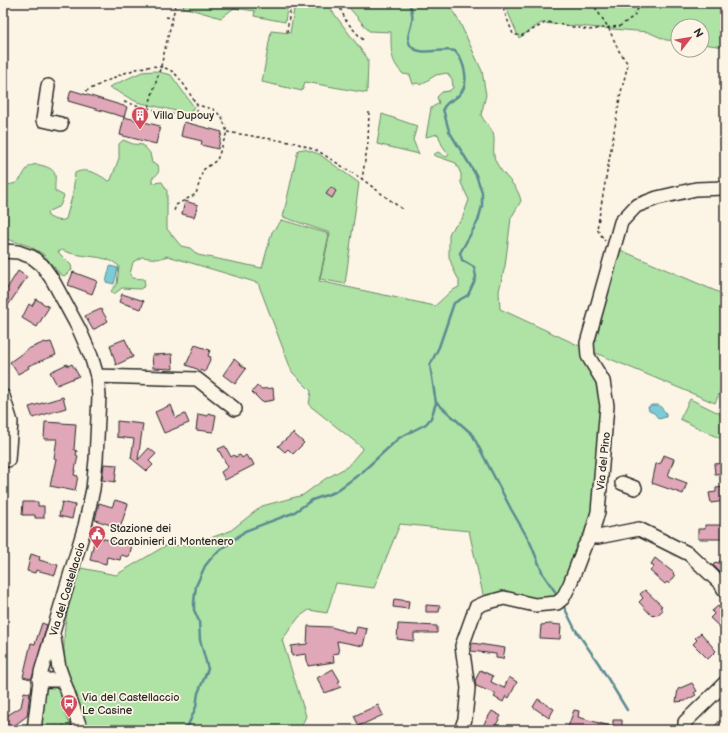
<svg xmlns="http://www.w3.org/2000/svg" width="728" height="733" font-family="'Balsamiq Sans',sans-serif">
	<style>
		.green { fill: #aee3a5; stroke: #6c8768 }
		.water { fill: #7ccbd7; stroke: #5c8b92 }
		.lines { fill: none; stroke-linecap: round; stroke-linejoin: round }
		.stream { stroke: #5c8b92; stroke-width: 2.5 }
		.building { fill: #dfa7b8; stroke: #2b2b2b }
		.minor-casing { stroke: #2b2b2b; stroke-width: 16 }
		.path { stroke: #2b2b2b; stroke-width: 1.5; stroke-dasharray: 3 3; stroke-linecap: butt }
		.minor { stroke: #fcf5e5; stroke-width: 13 }
		.labels { text-anchor: middle; stroke-width: 3.5; stroke-linejoin: round; paint-order: stroke }
		.poi-label { font-size: 11px; fill: #2b2b2b; stroke: #fcf5e5; text-anchor: start }
		.street-label { font-size: 11px; fill: #2b2b2b; stroke: #fcf5e5 }
	</style>
	<rect width="100%" height="100%" fill="#fcf5e5"/>
	<filter id="ink" filterUnits="userSpaceOnUse"><feTurbulence type="fractalNoise" baseFrequency=".025" numOctaves="2"/><feDisplacementMap in="SourceGraphic" scale="8" xChannelSelector="R" yChannelSelector="G"/><feConvolveMatrix kernelMatrix="1 2 1 2 8 2 1 2 1" color-interpolation-filters="sRGB"/></filter>
	<g filter="url(#ink)">
		<path class="green" d="M184 3H288L285 22 254 16 255 11 234 8 221 18 183 7Z
			M295 3H326L368 59 367 93 305 82 302 91 262 82 271 31 290 33Z
			M345 3H439L451 8 460 23 482 71 486 95 481 115C484 122 491 127 493 133 496 143 491 152 496 162 503 177 518 184 521 201L511 218 505 266 499 291 500 309 582 347 602 386 595 512 557 599H484L469 531 400 524 374 588 336 583 327 613 309 610 299 617 282 640 306 716 300 730H86C78 704 62 670 64 643 64 617 71 593 81 568L116 575 165 546 190 545 230 531 262 506 303 495 325 479 347 467 363 448 309 405 311 391 292 372 258 283 168 256 158 259 142 257 133 262 130 274 132 278 144 279 145 286 140 289 122 288 114 294 111 291 117 284 119 266C105 253 80 259 62 250L58 252 71 265 72 270 64 276 60 274 43 254 29 246 3 238V188L6 190 8 185C11 184 15 184 17 182 27 175 24 160 44 166 60 171 54 178 55 191L64 196 60 206 47 212 48 216C55 220 59 222 66 219L73 193 75 173C86 167 99 174 108 181L111 180 119 158V144L123 140 133 144 143 145 150 153 152 163 158 165C160 172 158 175 152 178V183L162 182 167 191V229L181 246 190 248 198 255 262 268 272 232 282 220 329 234 319 281 435 306 451 291 459 287V280L454 271 449 257V235L451 230 462 219 469 200 461 183V174L456 163 433 155 438 152 446 157 449 155 442 145 438 134 426 137 431 108 439 103 437 97 442 92 449 91 453 88 452 79 447 73 436 75 420 85 418 83 413 84 410 75 403 74C390 61 391 50 391 32L369 31Z
			M504 3H725V47L702 44V26H678V41L666 40 648 32 541 23 519 38Z
			M155 71 171 75 194 107 189 114 137 102 109 87 142 72Z
			M382 114 417 126 413 140 419 154 377 144Z
			M304 149 319 154 359 183 345 284 320 279 330 233 283 217 298 150Z
			M618 249 725 295V381L715 403 591 351Z
			M690 399 725 416V432L721 439 680 419Z
			M48 688H56L61 694 67 711 65 714 73 730H38L42 692Z"/>
		<path class="water" d="M110 266 118 268 114 284 106 282Z
			M652 405H659L666 413V417L659 419 654 413 649 411 648 407Z"/>
		<g class="lines">
			<path class="stream" d="M437 403 472 434 511 509 530 542 543 574 556 593
				M564 607 575 629 599 664 627 710
				M186 730 196 707 198 693 208 669 200 640 199 621 194 610V602L196 586 205 566 213 556 245 531 293 513 312 500 335 492 361 473 399 438 426 424 431 418 436 403 430 365 439 347 454 303 468 295 474 282 476 277 474 267 462 260 460 253 478 221 482 206V192L476 175 449 131 443 109C446 101 453 101 459 95 471 83 464 61 455 51 443 47 418 58 410 45 403 32 419 24 409 3"/>
		</g>
		<path class="building" d="M71 90 127 107 124 117 68 101Z
			M124 117 160 126 156 144 120 135Z
			M184 122 222 132 218 149 201 145 202 141 181 136Z
			M331 187 336 191 332 198 326 194Z
			M185 201 198 205 194 217 182 214Z
			M18 271 27 277 3 313V295Z
			M73 272 97 281 92 294 68 285Z
			M122 294 144 301 141 309 119 302Z
			M36 299 49 307 37 327 22 318 29 304 32 306Z
			M101 309 108 321 93 330 85 316Z
			M125 339 133 357 116 365 110 345Z
			M45 342 46 343 51 342 56 355 28 366 29 368 18 374 10 362 28 349Z
			M195 345 210 350 208 356 211 357 205 372 186 365Z
			M172 354 173 369 153 368 152 355Z
			M234 359 246 369 235 384 223 375Z
			M67 364 68 366 72 364 79 376 57 385 50 372Z
			M257 386 262 389 273 388 274 400 262 402 252 392Z
			M63 397 66 408 33 418 29 407Z
			M171 405 176 418 185 414 189 423 164 433 155 412Z
			M208 413 216 415 213 432 196 430 198 414 208 416Z
			M117 421 143 424 138 460 149 448 156 454 149 461 153 465 147 471 131 458 134 439 117 437Z
			M45 422 76 424 74 450 77 451 76 455 78 456 74 475 78 476 75 491 50 486 56 459 54 458 57 439H44Z
			M293 433 304 443 293 454 288 449 285 452 278 446Z
			M225 446 231 457 234 455 235 457 240 455 242 458 246 455 249 460 251 459 254 465 225 480 221 472 228 467 218 449Z
			M664 455 674 459 668 476 687 483 683 494 652 483 656 464 661 463Z
			M725 463V473L715 474 714 464Z
			M104 464 117 465 115 482 102 480Z
			M725 487V501L711 503 709 493 716 492V488Z
			M115 500 128 504 120 528 95 520 99 503 112 507Z
			M23 502H38V506H44V518H35V515H22Z
			M62 502 75 505 72 519 59 516Z
			M705 525H725V539H698V529H705Z
			M95 537 132 545 129 557 121 555 120 560 107 557 106 564 90 560Z
			M31 554 40 557 39 560 58 565 55 575 36 570 35 573 27 571Z
			M725 555V577L713 565 716 562 718 563Z
			M655 558 674 573 673 574 675 576 669 584 667 582 665 584 650 571 654 567 651 564Z
			M645 590 662 606 660 607 663 610 656 616 654 614 652 616 639 602 643 598 640 594Z
			M394 599 409 601 408 609 393 607Z
			M426 605 440 606 439 612H426Z
			M718 606 725 614V632L710 618 714 614 712 611Z
			M42 623 47 625 33 675 31 679 23 677 31 643 35 644Z
			M398 624 437 626V633H414V641L397 639Z
			M550 624 561 625 560 639 540 638 541 625Z
			M308 626 331 627 355 634 357 627 367 629 363 646 337 641 339 653 333 654 334 662 308 666 306 654 292 656 291 646 307 644Z
			M701 633 716 651 708 659 693 644 697 640 695 638Z
			M472 643 505 648 503 659 496 658V654L471 651Z
			M333 669 340 681 338 682 341 687 325 693 317 678Z
			M480 670 493 676 491 682 504 688 509 677 517 682 509 698 506 696 503 702 494 697 496 694 476 686 475 681Z
			M692 683 697 691 694 693 696 695 685 701 676 702 678 689Z
			M24 692 30 693 27 716 11 728 3 730V718L21 707Z
			M538 699 554 709 549 718 533 707Z
			M378 705 383 715 359 726 354 716Z
			M574 710 579 711 578 717 613 727V720H622V730H584L575 728 574 730H567Z
			M492 711 501 716 493 730H480Z
			M725 715V730H711Z"/>
		<g class="lines">
			<g class="minor-casing">
				<path id="minor" d="M48 86 43 120 61 124
					M3 251 18 252 32 257 42 265 52 279 79 329 91 356 97 376 99 396 96 460 93 489 85 526 41 672 34 730
					M97 376 197 379 235 409
					M3 396 11 422 8 460
					M622 483 635 488
					M591 536 598 537 639 529 689 554 721 584 725 591
					M54 638 59 668 81 730
					M39 680H63
					M461 730 465 719 468 688 462 646 476 607 485 603 504 598 535 605 557 603 563 598 570 584 584 547 591 536 598 512 607 406 603 381 588 356 587 343 621 222 636 206 657 198 696 189 725 188
					M685 730V722L725 683"/>
			</g>
			<path class="path" d="M338 3 346 21 363 40
				M501 3 513 34 521 36 547 22 589 30 620 26 634 16 641 3
				M592 3 608 27 619 51 628 64 621 92 597 229 605 241
				M166 17 171 18
				M287 32 291 3
				M86 91C109 81 149 55 173 72 182 79 190 95 197 105L213 109 222 117 227 132 217 160 203 170 196 194 176 205 174 211
				M124 102 191 119 197 113V106
				M369 112 368 142 362 179 402 209
				M145 118 161 66 176 3
				M227 132 296 143 318 151 362 179
				M44 728 68 726"/>
			<use href="#minor" class="minor"/>
		</g>
	</g>
	<defs>
		<g id="building-pin" transform="scale(0.9)"><path d="M0 17L-7.5 6A9.5 9.5 0 1 1 7.5 6Z" fill="#d1495b" stroke="#fcf5e5"/><path d="M-4-6H4V6H1V3H-1V6H-4ZM-2.5-4.3h1.7v1.8h-1.7ZM.8-4.3h1.7v1.8H.8ZM-2.5-1h1.7V.8h-1.7ZM.8-1h1.7V.8H.8Z" fill="#fff"/></g>
		<g id="civic-pin" transform="scale(0.9)"><path d="M0 17L-7.5 6A9.5 9.5 0 1 1 7.5 6Z" fill="#d1495b" stroke="#fcf5e5"/><path d="M-.6-6.5H3V-4.5H.6V-3L4-1V1h2V6H-6V1h2V-1L-.6-3ZM-1.2 2.5V6h2.4V2.5Z" fill="#fff"/></g>
		<g id="bus-pin" transform="scale(0.9)"><path d="M0 17L-7.5 6A9.5 9.5 0 1 1 7.5 6Z" fill="#d1495b" stroke="#fcf5e5"/><path d="M-5-6H5V4H4V6H2V4H-2V6H-4V4H-5ZM-3.5-4V0h7V-4ZM-3.5 1.2v1.5H-2V1.2ZM2 1.2v1.5H3.5V1.2Z" fill="#fff"/></g>
	</defs>
	<g fill-rule="evenodd">
		<use href="#building-pin" x="140" y="115"/>
		<use href="#civic-pin" x="97" y="534"/>
		<use href="#bus-pin" x="69" y="703"/>
	</g>
	<g class="labels">
		<g class="poi-label">
			<text x="153" y="119">Villa Dupouy</text>
			<text x="110" y="532">Stazione dei<tspan x="110" dy="13">Carabinieri di Montenero</tspan></text>
			<text x="82" y="701">Via del Castellaccio<tspan x="82" dy="13">Le Casine</tspan></text>
		</g>
		<g class="street-label">
			<text transform="translate(603 461) rotate(-84)" y="4">Via del Pino</text>
			<text transform="translate(67 589) rotate(-73)" y="4">Via del Castellaccio</text>
		</g>
	</g>
	<rect width="728" height="733" fill="none" stroke="#fcf5e5" stroke-width="16"/>
	<rect x="8" y="8" width="712" height="717" fill="none" stroke="#2b2b2b" stroke-width="1.5" filter="url(#ink)"/>
	<g transform="translate(690 38) rotate(59)"><circle r="19" fill="#fcf5e5" stroke="#a8a49b"/>
	<path d="M0-3L7 15L0 10L-7 15Z" fill="#d1495b"/>
	<text y="-6" font-size="11" font-weight="bold" text-anchor="middle" fill="#2b2b2b">N</text>
	</g>
</svg>
